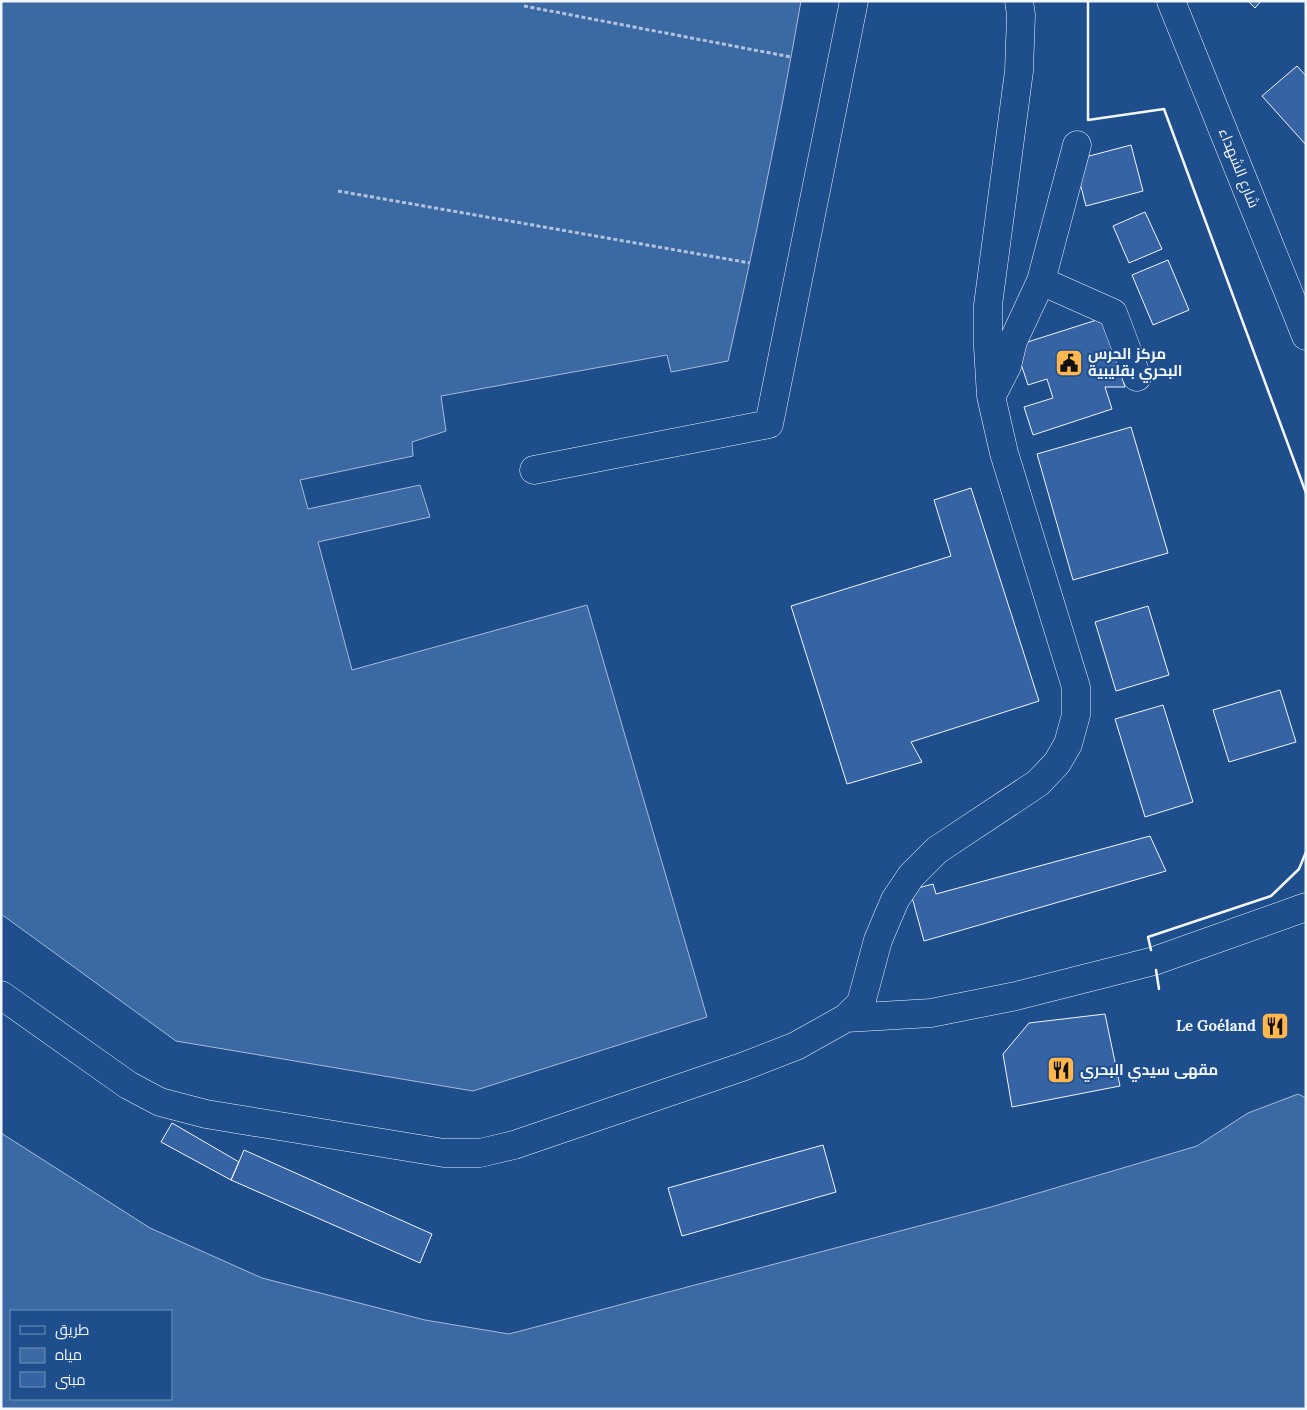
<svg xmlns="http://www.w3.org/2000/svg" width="1307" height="1410" font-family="Lora,Cairo,serif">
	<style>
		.water { fill: #3b69a3; stroke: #a8bbd7; fill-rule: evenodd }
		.building { fill: #3563a3; stroke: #f2f6ff }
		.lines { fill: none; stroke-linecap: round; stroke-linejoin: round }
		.minor-casing { stroke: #f2f6ff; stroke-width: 29 }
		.path { stroke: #b3c4dc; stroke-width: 3; stroke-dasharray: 4 2.5; stroke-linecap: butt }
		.minor { stroke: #1f4e8c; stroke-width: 28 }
		.wall { stroke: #f2f6ff; stroke-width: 2.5 }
		.labels { text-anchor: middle; stroke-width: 4; stroke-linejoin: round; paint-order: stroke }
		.street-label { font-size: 15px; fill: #f2f6ff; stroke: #1f4e8c }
		.poi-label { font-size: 15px; font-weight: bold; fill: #f2f6ff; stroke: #1f4e8c; text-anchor: start }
	</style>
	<rect width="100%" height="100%" fill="#1f4e8c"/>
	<path class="water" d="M1 1H801C780 122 755 241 728 361L671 372 667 355 441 396 446 431 412 442 413 456 300 480 308 509 420 485 430 517 318 542 352 670 587 605 707 1017 473 1091 176 1041 1 914Z
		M1298 1094 1306 1098V1409H1V1133L150 1228 262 1278 425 1320 509 1334 991 1207 1197 1146 1248 1113ZM11 1311H171V1399H11Z"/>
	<path class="building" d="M1248 1H1261L1255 8Z
		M1297 66 1306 76V145L1262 96Z
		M1131 145 1143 191 1086 206 1074 160Z
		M1145 212 1162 249 1129 263 1113 226Z
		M1168 260 1189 310 1153 325 1132 275Z
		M1103 318 1125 387H1105L1112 409 1033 435 1024 407 1053 398 1047 379 1028 385 1015 346Z
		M1131 427 1168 553 1073 580 1037 454Z
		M971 488 1039 701 911 742 922 762 847 784 791 606 951 556 934 500Z
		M1148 606 1169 675 1116 691 1095 622Z
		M1280 690 1296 742 1229 762 1213 710Z
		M1163 705 1193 802 1145 817 1115 719Z
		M1150 836 1166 871 924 941 910 890 933 884 936 894Z
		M1105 1014 1120 1086 1012 1107 1003 1054 1029 1023Z
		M172 1123 239 1162 231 1180 161 1142Z
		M823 1145 836 1192 682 1236 668 1188Z
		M244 1150 432 1234 420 1263 231 1180Z"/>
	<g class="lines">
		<g class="minor-casing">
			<path id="minor" d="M1171 1 1306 336
				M1041 281 1113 313 1137 377
				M992 395 1007 366 1013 341 1041 281 1077 145
				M534 470 769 424 854 1
				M1 995 128 1085 160 1102 206 1114 444 1153H480L514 1145 742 1067 796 1046 846 1018 861 1003 878 940 895 900 911 876 937 850 1038 783 1057 763 1068 744 1076 715V687L1004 453 991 396 988 347V305L1019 71 1021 15 1019 1
				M846 1018 931 1013 1016 996 1154 961 1306 907"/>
		</g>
		<path class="path" d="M524 6 791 57
			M338 191 750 263"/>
		<use href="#minor" class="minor"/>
		<path class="wall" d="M1088 1V120L1164 109 1306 493
			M1151 950 1148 937 1271 896 1299 869 1306 852
			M1156 970 1159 989"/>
	</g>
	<defs>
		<g id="civic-square" transform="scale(1.4375)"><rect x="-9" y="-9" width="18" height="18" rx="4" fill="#ffb74d" stroke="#1f4e8c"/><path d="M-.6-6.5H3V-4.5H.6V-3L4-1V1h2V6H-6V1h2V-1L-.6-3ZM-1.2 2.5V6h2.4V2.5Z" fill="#111"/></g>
		<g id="restaurant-square" transform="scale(1.4375)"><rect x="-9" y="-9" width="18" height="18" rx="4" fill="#ffb74d" stroke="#1f4e8c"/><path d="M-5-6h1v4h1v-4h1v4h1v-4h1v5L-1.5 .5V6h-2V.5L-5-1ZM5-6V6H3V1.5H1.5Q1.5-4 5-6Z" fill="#111"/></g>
	</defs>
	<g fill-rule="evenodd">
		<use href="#civic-square" x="1069" y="363"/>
		<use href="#restaurant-square" x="1275" y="1026"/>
		<use href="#restaurant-square" x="1061" y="1070"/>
	</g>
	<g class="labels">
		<g class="street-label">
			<text transform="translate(1239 168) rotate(68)" y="5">شارع الشهداء</text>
		</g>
		<g class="poi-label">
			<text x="1088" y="359">مركز الحرس<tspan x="1088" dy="17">البحري بقليبية</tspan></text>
			<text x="1256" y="1031" text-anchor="end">Le Goéland</text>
			<text x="1080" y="1075">مقهى سيدي البحري</text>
		</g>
	</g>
	<rect width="1307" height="1410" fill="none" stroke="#f2f6ff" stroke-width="5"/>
	<rect x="10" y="1310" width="162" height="90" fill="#1f4e8c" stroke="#7391ba"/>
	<rect x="20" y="1326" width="25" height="8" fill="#1f4e8c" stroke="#7391ba"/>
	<text x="55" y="1335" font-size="15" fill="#f2f6ff">طريق</text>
	<rect x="20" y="1348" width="25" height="15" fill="#3b69a3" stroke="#7391ba"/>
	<text x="55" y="1360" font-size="15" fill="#f2f6ff">مياه</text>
	<rect x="20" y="1372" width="25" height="15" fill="#3563a3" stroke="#7391ba"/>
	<text x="55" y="1385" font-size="15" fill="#f2f6ff">مبنى</text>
</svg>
